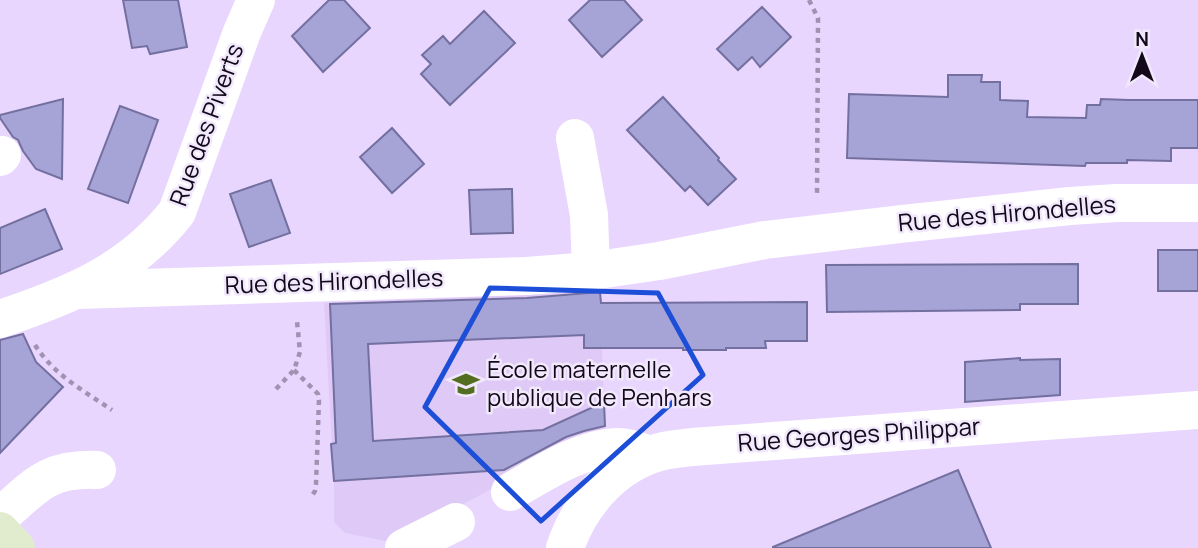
<svg xmlns="http://www.w3.org/2000/svg" width="1198" height="548" font-family="Manrope,sans-serif">
	<style>
		.built { fill: #dfc9f6 }
		.building { fill: #a6a3d6; stroke: #7370a0; stroke-width: 2 }
		.lines { fill: none; stroke-linecap: round; stroke-linejoin: round }
		.path { stroke: #a192b2; stroke-width: 4.5; stroke-dasharray: 5 5; stroke-linecap: butt }
		.street { stroke: #fff; stroke-width: 38 }
		.secondary { stroke: #e1eccf; stroke-width: 38 }
		.marked { fill: none; stroke: #1d4ed8; stroke-width: 5; stroke-linejoin: round }
		.labels { text-anchor: middle; stroke-width: 5; stroke-linejoin: round; paint-order: stroke }
		.street-label { font-size: 24px; fill: #110819; stroke: #f1e8fc }
		.poi-label { font-size: 24px; fill: #110819; stroke: #f1e8fc; text-anchor: start }
	</style>
	<rect width="100%" height="100%" fill="#e9d6fe"/>
	<path class="built" d="M600 292 605 433 545 460 408 534 385 541 345 533 334 522V481L324 303Z"/>
	<path class="building" d="M123 0H178L187 47 150 54 147 46 132 48Z
		M329 0H344L370 28 323 72 292 36Z
		M590 0H624L642 20 602 57 569 20Z
		M762 7 791 37 760 67 752 57 738 70 717 49Z
		M484 11 515 43 450 105 421 74 431 64 422 55 443 36 450 44Z
		M948 75H982L981 82H1000V100L1028 101 1027 117 1086 118 1087 105H1100L1101 99 1129 100H1198V148H1171V161L1127 160V163H1086L1085 166 847 158 849 94 948 97Z
		M663 97 719 158 718 160 736 179 708 205 690 186 685 191 627 130Z
		M63 99 62 179 36 169 23 151 18 140 13 137 0 118V115Z
		M120 106 158 120 128 203 88 189Z
		M392 128 424 164 392 193 360 157Z
		M271 180 290 233 249 247 230 194Z
		M512 189 513 233 471 234 469 190Z
		M45 209 62 249 0 274V228Z
		M1158 250H1198V291H1158Z
		M1078 264V304H1020V310L827 312 826 265Z
		M600 292 601 303 807 302V341H765L766 348H726V350H683V348H584V335L368 344 373 441 543 430 604 402 605 426 584 431 566 437 504 470 334 481 331 444 336 443 330 304 527 298Z
		M23 334 36 362 63 387 0 453V340Z
		M1020 358V360L1060 359V395L965 402V362Z
		M958 470 991 548H773V547Z"/>
	<g class="lines">
		<path class="path" d="M809 0 818 18 817 196
			M35 345C54 375 84 391 112 410
			M294 370 318 394 319 400 316 484 315 491 311 497
			M276 389 294 370 300 352 297 321"/>
		<path class="street" d="M575 138 589 215 591 271
			M0 157 2 155
			M77 290 526 276 591 271 659 261 765 240 901 224 1070 206 1116 203H1198
			M0 319C69 296 130 272 177 212L242 32 256 0
			M510 492C542 474 580 448 617 447 628 447 639 451 650 455
			M0 517C35 486 47 468 97 470
			M404 548 456 522
			M565 548C579 506 611 468 653 454 666 449 679 449 692 447L1198 410"/>
		<path class="secondary" d="M0 531 16 548"/>
	</g>
	<path class="marked" d="M490 288 658 293 703 375 541 521 425 407Z"/>
	<defs>
		<g id="school-bare" transform="scale(2.1)"><path d="M0-5L7-2L0 1L-7-2ZM-4 1L0 2.5L4 1V4Q0 6-4 4Z" fill="#536e21" stroke="#f1e8fc" stroke-width="2.5" paint-order="stroke"/></g>
	</defs>
	<g fill-rule="evenodd">
		<use href="#school-bare" x="466" y="384"/>
	</g>
	<g class="labels">
		<g class="street-label">
			<text transform="translate(207 125) rotate(-70)" y="8">Rue des Piverts</text>
			<text transform="translate(1007 214) rotate(-5)" y="8">Rue des Hirondelles</text>
			<text transform="translate(334 282) rotate(-2)" y="8">Rue des Hirondelles</text>
			<text transform="translate(859 435) rotate(-4)" y="8">Rue Georges Philippar</text>
		</g>
		<g class="poi-label">
			<text x="487" y="378">École maternelle<tspan x="487" dy="28">publique de Penhars</tspan></text>
		</g>
	</g>
	<g transform="translate(1142 56)" stroke="#f1e8fc" stroke-width="5" paint-order="stroke">
	<path d="M0-5L12 26L0 18L-12 26Z" fill="#110819"/>
	<text y="-10" font-size="19" font-weight="bold" text-anchor="middle" fill="#110819">N</text>
	</g>
</svg>
